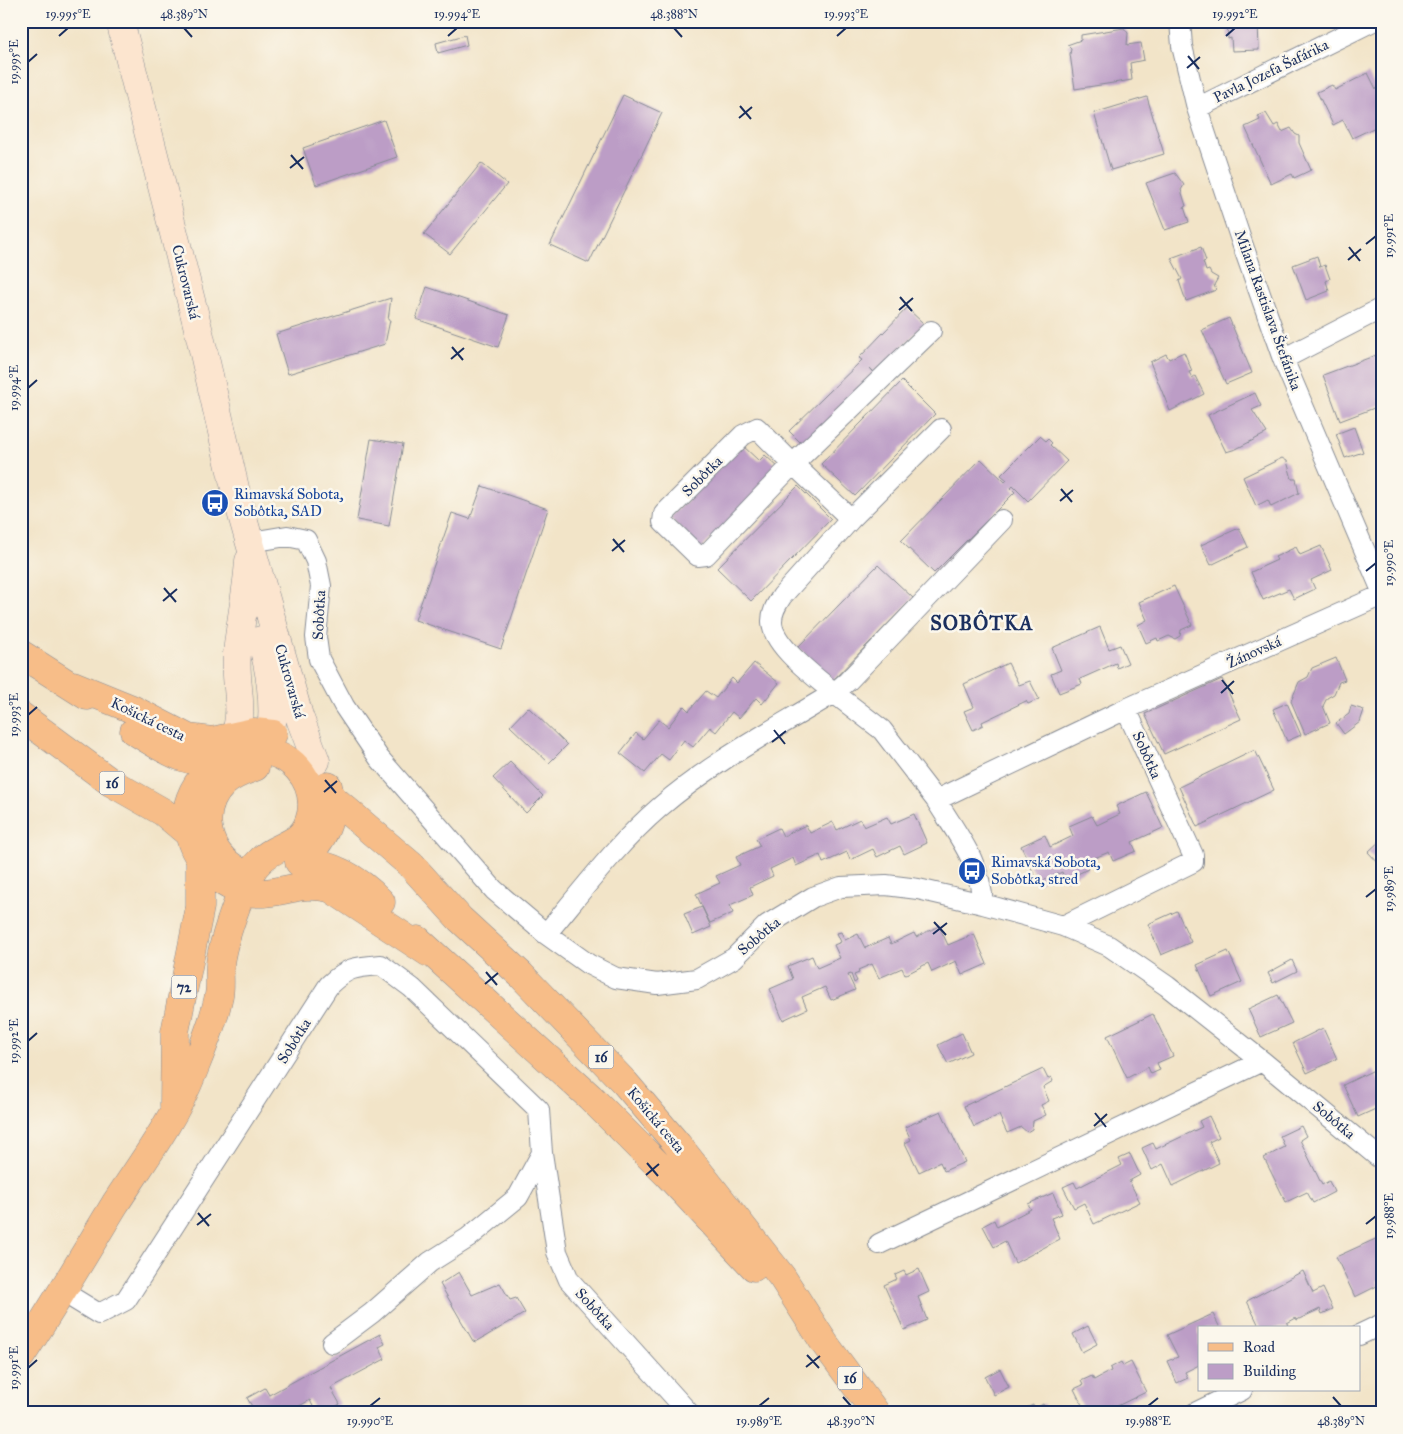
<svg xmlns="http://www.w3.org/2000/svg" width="1403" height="1434" font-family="'IM FELL Great Primer',serif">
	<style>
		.building { fill: #bc9dc6 }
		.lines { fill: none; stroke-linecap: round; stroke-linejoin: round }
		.street-casing { stroke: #868a93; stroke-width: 22 }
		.secondary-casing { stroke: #868a93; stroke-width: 29 }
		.primary-casing { stroke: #868a93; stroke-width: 29 }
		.street { stroke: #fff; stroke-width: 20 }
		.secondary { stroke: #fce5cf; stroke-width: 28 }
		.primary { stroke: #f7bd88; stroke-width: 28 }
		.ticks { fill: none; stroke: #1b2f5e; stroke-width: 2 }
		.labels { text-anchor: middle; stroke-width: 5; stroke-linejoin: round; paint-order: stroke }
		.shield { fill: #fbf7ec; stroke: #5e6b89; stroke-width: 1 }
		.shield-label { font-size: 14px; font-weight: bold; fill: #1b2f5e }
		.street-label { font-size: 15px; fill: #1b2f5e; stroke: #fbf7ec }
		.transit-label { font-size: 15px; fill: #164399; stroke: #fbf7ec; text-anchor: start }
		.district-label { font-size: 20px; font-weight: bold; letter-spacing: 1px; fill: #1b2f5e; stroke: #fbf7ec }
		.neatline { fill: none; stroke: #1b2f5e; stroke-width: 2 }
		.ticks-label { font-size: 12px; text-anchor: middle; fill: #1b2f5e }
	</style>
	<rect width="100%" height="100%" fill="#fbf7ec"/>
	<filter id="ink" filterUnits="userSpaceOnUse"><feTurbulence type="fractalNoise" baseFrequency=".02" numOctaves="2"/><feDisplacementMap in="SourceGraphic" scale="10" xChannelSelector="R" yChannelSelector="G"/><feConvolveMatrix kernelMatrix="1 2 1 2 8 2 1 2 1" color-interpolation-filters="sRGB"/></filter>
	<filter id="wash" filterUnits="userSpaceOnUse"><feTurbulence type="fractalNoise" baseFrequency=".0096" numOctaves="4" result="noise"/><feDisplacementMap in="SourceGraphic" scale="20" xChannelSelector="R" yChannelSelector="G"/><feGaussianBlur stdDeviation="1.12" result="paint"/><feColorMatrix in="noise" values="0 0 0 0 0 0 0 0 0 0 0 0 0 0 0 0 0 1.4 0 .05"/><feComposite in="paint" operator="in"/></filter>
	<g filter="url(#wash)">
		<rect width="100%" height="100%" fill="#f2e4c8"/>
		<g id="blocks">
			<path class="building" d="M1227 21H1258L1259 50 1232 51 1231 38 1228 39Z
				M1124 28 1128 33 1127 45 1141 43 1144 60 1130 63 1132 80 1075 89 1070 54 1071 49 1067 45 1081 40V35Z
				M465 35 467 45 438 53 436 43Z
				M1368 73 1376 89 1380 87 1382 90V124L1352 138 1343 120 1333 125 1317 92 1332 85 1335 90Z
				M623 95 662 113 589 263 550 245Z
				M1147 97 1164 154 1111 170 1094 113Z
				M1266 113 1274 126 1278 124 1282 132 1291 128 1295 134 1299 136V143L1311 170 1294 178 1292 174 1271 184 1245 127 1260 120 1258 116Z
				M384 120 397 157 316 185 303 148Z
				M481 163 507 184 450 254 424 234Z
				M1175 173 1184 185 1181 190 1186 206 1184 207 1189 222 1165 230 1146 183Z
				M1201 247 1206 261 1203 262 1206 271 1209 270 1211 274 1218 278 1214 285 1216 290 1186 301 1179 281 1182 279 1171 258Z
				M1317 256 1320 267 1325 265 1330 279 1326 281 1329 291 1306 300 1293 265Z
				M427 287 509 315 498 347 416 319Z
				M391 298 388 320H390L385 344 288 374 276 334Z
				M907 308 924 324 876 374 870 368 876 375 803 445 789 431 862 360 859 358Z
				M1229 318 1252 373 1226 384 1202 330Z
				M1184 352 1192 371 1189 372 1192 378 1195 376 1204 394 1170 411 1150 362 1166 354 1169 359Z
				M1382 353V405L1340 421 1323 375Z
				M902 381 935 414 855 496 821 464Z
				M1255 393 1261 406 1252 410 1267 433 1236 449 1226 452 1208 415Z
				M1354 427 1363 452 1345 458 1336 434Z
				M1040 436 1046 441 1048 439 1052 443 1050 445 1067 461 1028 501 1013 486 1011 488 1015 492 934 573 901 541 981 459 1005 482 1007 480 1001 475Z
				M371 439 403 444 389 526 357 520Z
				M742 445 759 461 765 455 780 469 701 549 670 518Z
				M1282 458 1287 461 1292 479H1296L1299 493 1271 507 1268 500 1256 506 1243 477Z
				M482 486 548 509 501 649 415 620 452 513 470 519Z
				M798 486 831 519 751 601 717 568Z
				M1239 528 1248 547 1211 565 1201 545Z
				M1321 546 1332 570 1311 580 1315 589 1294 599 1289 589 1263 600 1251 572 1277 560 1275 557 1296 547 1300 555Z
				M878 565 913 598 832 681 798 647Z
				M1174 586 1192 625 1181 630 1180 636 1175 639 1169 636 1158 641 1157 638 1146 643 1138 625 1147 620 1139 602Z
				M1100 627 1109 649 1120 645 1128 663 1117 668 1116 663 1080 679 1082 684 1059 693 1051 674 1061 670 1052 648Z
				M1336 658 1345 680 1339 682 1334 694 1327 698 1323 706 1330 723 1305 734 1291 701 1299 682 1308 677 1312 668Z
				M754 663 779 683 762 704 756 698 739 718 732 712 716 732 710 727 693 747 684 740 669 760 661 754 645 773 620 753 636 733 643 739 659 720 668 727 684 706 689 711 706 691 716 698 732 678 737 683Z
				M1008 663 1019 685 1030 681 1039 699 1028 704 1026 701 982 722 983 725 973 730 964 711 974 707 964 684Z
				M1222 679 1241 719 1164 754 1145 714Z
				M1287 703 1301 735 1287 741 1273 709Z
				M1351 706 1364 710 1360 722 1344 734 1336 723 1349 714Z
				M528 707 567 745 549 763 510 726Z
				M1255 750 1274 790 1197 827 1179 787Z
				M510 762 543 796 526 813 493 778Z
				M1146 792 1163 828 1132 842 1136 851 1113 861 1109 852 1085 862 1088 869 1065 880 1062 872 1038 883 1021 846 1045 835 1050 847 1073 836 1069 826 1092 816 1097 825 1120 814 1116 806Z
				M914 814 927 843 904 854 900 846 877 857 873 849 850 860 847 852 823 863 820 855 796 866 793 858 770 869 773 876 750 887 753 895 730 905 733 913 710 923 696 894 720 883 716 876 740 865 736 857 760 846 756 839 779 828 783 836 806 825 810 833 833 822 837 830 860 819 864 827 887 817 891 824Z
				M1382 839V867L1368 852Z
				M702 907 711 927 693 935 684 914Z
				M1177 911 1191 942 1161 955 1148 924Z
				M939 926 948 945 974 934 987 964 962 975 956 961 932 972 928 963 905 975 902 968 879 978 872 964 858 970 859 973 854 975 857 981 854 983 851 974 848 975 855 990 831 1000 825 987 802 997 807 1009 783 1020 770 989 793 979 788 966 812 956 817 968 840 958 834 945 841 942 837 933 841 932 845 940 858 934 865 948 888 938 891 944 914 933 916 937Z
				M1228 951 1242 982 1211 996 1197 965Z
				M1292 960 1297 971 1273 983 1268 973Z
				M1278 995 1292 1023 1261 1037 1248 1009Z
				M1153 1014 1173 1056 1157 1063 1160 1070 1151 1074 1148 1067 1127 1078 1107 1036Z
				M1323 1028 1337 1059 1307 1073 1293 1043Z
				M962 1033 971 1053 948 1064 938 1045Z
				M1043 1069 1048 1079 1051 1077 1053 1081 1043 1087 1049 1101 1041 1105 1046 1115 1033 1121 1032 1129 1027 1132 1021 1127 1007 1133 999 1115 974 1127 964 1106Z
				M1374 1070 1382 1088V1106L1358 1117 1343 1085Z
				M941 1111 965 1162 944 1171 940 1162 919 1172 905 1143 911 1140 905 1127Z
				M1209 1116 1219 1137 1209 1142 1219 1163 1173 1186 1163 1164 1152 1170 1142 1148 1153 1143 1156 1149 1202 1127 1199 1121Z
				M1301 1126 1306 1136 1300 1140 1322 1185 1329 1181 1334 1192 1313 1203 1307 1192 1286 1202 1264 1158 1285 1147 1280 1136Z
				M1130 1154 1140 1175 1129 1181 1140 1202 1094 1224 1084 1203 1074 1208 1063 1187 1074 1182 1077 1188 1122 1165 1119 1159Z
				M1053 1193 1062 1214 1051 1218 1060 1239 1015 1263 1005 1241 994 1247 983 1226 994 1220 997 1227 1031 1209 1028 1204Z
				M1382 1236V1279L1377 1281 1379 1285 1355 1297 1336 1257Z
				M919 1269 929 1292 918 1297 927 1320 904 1330 884 1285 897 1279 895 1275 904 1271 906 1275Z
				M1303 1271 1313 1293 1323 1288 1333 1309 1322 1314 1320 1309 1297 1320 1296 1318 1287 1323 1288 1328H1260L1247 1301Z
				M459 1272 472 1295 500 1283 510 1300 516 1298 525 1313 476 1342 473 1341 440 1284Z
				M1213 1314 1220 1328H1199V1365L1185 1372 1188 1378 1177 1383 1167 1361 1178 1357 1167 1335Z
				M1088 1326 1097 1344 1082 1352 1073 1334Z
				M380 1334 385 1344 379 1347 385 1359 331 1388 340 1404 324 1413H316L310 1400 287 1413H256L247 1398 265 1388 269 1395Z
				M1121 1362 1123 1366 1131 1362 1146 1392 1103 1413H1086L1074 1389 1083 1385 1081 1381 1092 1376 1094 1380 1103 1375 1111 1371 1110 1368Z
				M1000 1369 1009 1387 994 1395 985 1377Z
				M1043 1404 1047 1413H1023L1022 1410 1033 1405 1034 1409Z"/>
		</g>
	</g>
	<g filter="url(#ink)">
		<use href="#blocks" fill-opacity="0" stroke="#868a93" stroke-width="1"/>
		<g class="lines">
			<g class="street-casing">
				<path id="street" d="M1180 21 1182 46 1197 108 1242 243 1283 359 1382 591
					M1197 108 1373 21
					M1283 359 1382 308
					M941 429 851 519 782 596C777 604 772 611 772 621 771 645 816 677 834 693L848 681 1002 520
					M851 519 793 464 706 555 698 556 663 522 664 514 743 435 757 428 793 464 931 331
					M251 542 287 536 306 540 316 561 321 586 316 637 319 659 344 706 379 758 494 890 546 934 588 964 616 978 657 984 697 979 734 958 767 925 813 897 841 887 886 885 918 889 983 904 1063 926 1109 946 1167 986 1262 1061 1382 1160
					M983 904C980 861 958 836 936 800L1126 709 1382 595
					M1063 926 1193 862V855L1126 709
					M546 934C582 891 617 844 660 807 712 762 775 729 834 693L882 730 936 800
					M879 1244 1262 1061
					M63 1292 99 1314 126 1300 329 985C348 967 355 967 381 965L412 988 539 1110 542 1153
					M1359 1335 1382 1324
					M332 1343 372 1313 430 1262 468 1238 518 1197 542 1153 557 1252 569 1280 689 1413
					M1195 1413 1242 1390"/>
			</g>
			<g class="secondary-casing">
				<path id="secondary" d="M120 21 199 332 238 501 299 716 316 761
					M261 640C270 668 275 704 271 733
					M235 735C245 708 234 681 237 654 240 623 247 592 249 561"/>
			</g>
			<g class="primary-casing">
				<path id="primary" d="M21 654 87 696
					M73 685 132 709 188 738 212 741 254 732 273 734
					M21 716 112 783 163 812 188 833
					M134 731C168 751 183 765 225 761
					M330 796 412 866 460 919 521 975 625 1083 677 1144 782 1277 825 1344 876 1413
					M300 861C332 864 359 879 381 902
					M299 862C323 844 337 816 328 786
					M234 868C205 849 197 809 224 783 232 775 244 771 255 767
					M418 940 590 1097 668 1175 754 1267
					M174 1105 175 1032 200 907V861
					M21 1356C54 1306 84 1255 115 1204 143 1161 174 1120 193 1072 203 1047 214 1021 219 995 221 985 219 974 220 964 222 945 235 909 242 891 246 881 252 868 261 860 279 842 304 848 311 814 317 780 289 749 255 751 239 751 225 759 213 768 197 779 185 802 187 821 190 861 223 895 264 893 291 891 300 882 330 888L429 953"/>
			</g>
			<use href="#street" class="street"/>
			<use href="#secondary" class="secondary"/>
			<use href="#primary" class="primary"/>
		</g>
	</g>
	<path class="ticks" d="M184 28 192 37M674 28 682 37M59 36 68 28M448 36 457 28M837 36 846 28M1226 36 1235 28M1188 56 1199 69M28 62 37 54M1187 68 1200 57M740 106 751 119M739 118 752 107M291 155 303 169M290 168 304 157M1366 244 1376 236M1349 247 1360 261M1348 260 1361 249M900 297 912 311M899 310 913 298M452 347 463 360M451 359 464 348M28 388 37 380M1061 489 1072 502M1060 501 1073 490M613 539 624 552M612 551 625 540M1366 571 1376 563M164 588 176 602M163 601 177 589M1222 680 1233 694M1221 693 1234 681M28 715 37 707M774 730 785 744M772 742 786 731M325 780 336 793M324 792 337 781M1366 897 1376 889M934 922 946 935M933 934 947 923M486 972 497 985M485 984 498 973M28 1041 37 1033M1095 1113 1106 1127M1094 1126 1107 1114M647 1163 658 1176M646 1175 659 1164M198 1213 209 1226M1366 1224 1376 1216M197 1225 211 1214M807 1355 819 1368M806 1367 820 1356M28 1368 37 1360M843 1397 851 1406M1333 1397 1341 1406M370 1406 380 1398M759 1406 769 1398M1148 1406 1158 1398"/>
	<defs>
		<g id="bus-disc" transform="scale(1.4375)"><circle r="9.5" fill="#1a4fb4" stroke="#fbf7ec"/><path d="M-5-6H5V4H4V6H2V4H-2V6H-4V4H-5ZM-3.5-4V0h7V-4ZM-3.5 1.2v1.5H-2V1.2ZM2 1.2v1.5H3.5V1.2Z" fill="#fff"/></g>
	</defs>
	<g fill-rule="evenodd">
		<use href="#bus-disc" x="215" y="503"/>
		<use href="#bus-disc" x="972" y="871"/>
	</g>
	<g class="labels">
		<g class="shield">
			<rect x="99.5" y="771.5" width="25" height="23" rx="4"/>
			<rect x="171.5" y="975.5" width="25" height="23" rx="4"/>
			<rect x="588.5" y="1045.5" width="25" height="23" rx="4"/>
			<rect x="837.5" y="1366.5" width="25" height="23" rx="4"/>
		</g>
		<g class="shield-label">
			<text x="112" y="788">16</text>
			<text x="184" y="992">72</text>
			<text x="601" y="1062">16</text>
			<text x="850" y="1383">16</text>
		</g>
		<g class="street-label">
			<text transform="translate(1271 71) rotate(-26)" y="5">Pavla Jozefa Šafárika</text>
			<text transform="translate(186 282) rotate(76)" y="5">Cukrovarská</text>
			<text transform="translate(1268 310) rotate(70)" y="5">Milana Rastislava Štefánika</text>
			<text transform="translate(702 476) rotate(-45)" y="5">Sobôtka</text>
			<text transform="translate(319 615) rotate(-87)" y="5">Sobôtka</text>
			<text transform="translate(1254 652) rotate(-24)" y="5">Žánovská</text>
			<text transform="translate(290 681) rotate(74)" y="5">Cukrovarská</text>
			<text transform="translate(148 719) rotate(26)" y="5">Košická cesta</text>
			<text transform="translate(1147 755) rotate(66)" y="5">Sobôtka</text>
			<text transform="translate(759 936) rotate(-40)" y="5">Sobôtka</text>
			<text transform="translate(294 1041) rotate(-58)" y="5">Sobôtka</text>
			<text transform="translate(656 1120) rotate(50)" y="5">Košická cesta</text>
			<text transform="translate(1334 1120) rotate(40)" y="5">Sobôtka</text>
			<text transform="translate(595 1309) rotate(48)" y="5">Sobôtka</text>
		</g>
		<g class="transit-label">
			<text x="234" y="499">Rimavská Sobota,<tspan x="234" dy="17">Sobôtka, SAD</tspan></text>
			<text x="991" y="867">Rimavská Sobota,<tspan x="991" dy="17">Sobôtka, stred</tspan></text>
		</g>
		<g class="district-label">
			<text x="982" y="630">SOBÔTKA</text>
		</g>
	</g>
	<rect width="1403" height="1434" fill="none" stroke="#fbf7ec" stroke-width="55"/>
	<rect x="1198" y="1326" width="162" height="65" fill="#fbf7ec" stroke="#a1a7b3"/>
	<rect x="1208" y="1343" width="25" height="8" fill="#f7bd88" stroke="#a1a7b3"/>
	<text x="1243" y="1352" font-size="15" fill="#1b2f5e">Road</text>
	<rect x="1208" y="1364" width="25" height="15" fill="#bc9dc6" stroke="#a1a7b3"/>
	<text x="1243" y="1376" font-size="15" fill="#1b2f5e">Building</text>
	<rect x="28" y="28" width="1348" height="1378" class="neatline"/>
	<g class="ticks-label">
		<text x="68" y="18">19.995°E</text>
		<text x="184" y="18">48.389°N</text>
		<text x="457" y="18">19.994°E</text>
		<text x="674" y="18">48.388°N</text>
		<text x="846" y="18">19.993°E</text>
		<text x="1235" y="18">19.992°E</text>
		<text transform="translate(14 62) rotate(-90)" y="4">19.995°E</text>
		<text transform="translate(1389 236) rotate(-90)" y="4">19.991°E</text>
		<text transform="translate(14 388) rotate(-90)" y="4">19.994°E</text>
		<text transform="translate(1389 563) rotate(-90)" y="4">19.990°E</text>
		<text transform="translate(14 715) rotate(-90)" y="4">19.993°E</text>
		<text transform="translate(1389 889) rotate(-90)" y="4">19.989°E</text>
		<text transform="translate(14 1041) rotate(-90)" y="4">19.992°E</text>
		<text transform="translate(1389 1216) rotate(-90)" y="4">19.988°E</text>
		<text transform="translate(14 1368) rotate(-90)" y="4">19.991°E</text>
		<text x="370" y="1425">19.990°E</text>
		<text x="759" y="1425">19.989°E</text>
		<text x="851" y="1425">48.390°N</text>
		<text x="1148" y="1425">19.988°E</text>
		<text x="1341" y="1425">48.389°N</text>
	</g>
</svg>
